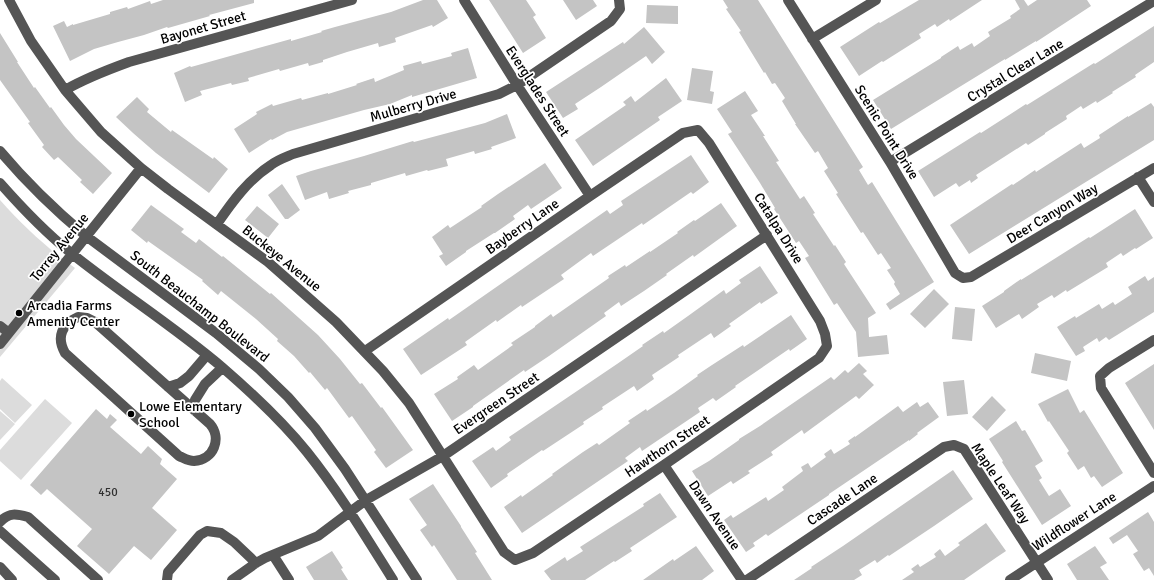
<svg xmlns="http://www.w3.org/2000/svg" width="1154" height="580" font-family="Signika,sans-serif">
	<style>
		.green { fill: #dcdcdc }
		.building { fill: #c4c4c4 }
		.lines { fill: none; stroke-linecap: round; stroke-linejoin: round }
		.minor { stroke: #555; stroke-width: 10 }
		.poi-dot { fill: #000; stroke: #fff; stroke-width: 1.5 }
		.labels { text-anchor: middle; stroke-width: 3.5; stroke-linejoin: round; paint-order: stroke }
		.number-label { font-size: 12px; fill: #313131 }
		.street-label { font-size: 14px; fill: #000; stroke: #fff }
		.poi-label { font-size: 14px; fill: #000; stroke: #fff; text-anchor: start }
	</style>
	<rect width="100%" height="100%" fill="#fff"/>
	<path class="green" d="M0 200C23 226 47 248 75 268L0 357Z
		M2 378 32 405 15 423 0 409V381Z
		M45 399 72 423 21 480 0 461V450Z
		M0 411 15 424 0 440Z"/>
	<path class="building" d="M163 0H254V3L209 15 210 16 168 28 167 27 144 35 118 42 94 49 70 61 53 26 64 21 67 27 73 24V25L110 14V12L127 7 128 9 150 1 151 4Z
		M423 0H437L448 18 433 27 432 25 395 38 396 42 379 47 378 43 347 52 323 60V62L309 66 308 63 280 71 279 69 248 78 249 81 232 85 231 83 200 91 202 95 185 102 174 73 190 66 191 67 273 44 291 39V41L322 32 321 31 335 27 391 12Z
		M489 0H526L536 15 533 17 546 38 523 53Z
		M563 0H593L597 6 576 20Z
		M723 0H758L863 167 859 170 868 185 872 182 934 282 890 310 886 304 900 294 894 284 895 282 887 270 891 268 881 253 878 255 863 232 861 233 836 194 838 193 824 171 828 168 818 151 815 153 795 124H796L782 101 785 98 775 83 772 84 765 72 764 73 739 32 741 31 726 9 728 8Z
		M919 0H982L950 21 949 19 937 27 935 24 919 34 921 38 883 62 882 61 859 76 840 47 879 22 880 23Z
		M1015 0H1024L1028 6 1037 0H1087L1091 6 1036 42V41L1005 60V59L891 129 873 100 941 58V57L958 46 960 50 972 43 974 47 990 36 988 32 1011 18 1010 16 1020 9Z
		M647 5 678 6V24L646 23Z
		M1154 26V62L1135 75 1136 77 1112 92 1113 93 1097 103 1096 101 1083 109 1081 106 1066 116 1067 119 1045 133V134L1028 145 1026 143 976 175 978 178 971 183 970 180 959 187 956 183 934 197 918 171 980 132 981 133 1026 104 1027 105 1094 63 1095 64Z
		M644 27 665 52 652 64 646 56 601 87 575 104 578 109 563 118 546 92 623 42 624 44Z
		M0 33 18 62H17L34 88 35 87 50 108 51 107 64 125 76 139 112 173 93 194 80 182 82 180 58 157 54 160 42 147 44 145 28 123 30 122 0 80Z
		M468 48 477 78 412 97V95L390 104 364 110 287 132 272 140 271 139 249 153 234 129 257 114 256 112 272 104 273 106 301 98 302 100 328 93V94L357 85 356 84 374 78 375 82 404 70 403 66 421 61 422 64 452 56 451 53Z
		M692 68 713 71 710 91 714 92 712 104 687 100Z
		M666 78 682 101 658 117 660 120 593 166 575 140 626 105 623 102 631 96 635 102Z
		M745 91 758 111 751 115 765 136H763L779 161 776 162 800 199 804 196 815 213 813 214 834 246 835 245 846 262 844 264 876 313 868 318 869 337 887 335 889 354 858 357 856 332 837 303 834 305 805 258 809 256 799 241 796 243 774 209 775 208 760 183 728 134 732 132 717 109Z
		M137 97 149 109 147 112 171 132 172 130 213 159 214 157 228 169 209 193 156 153 133 133 116 117Z
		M1151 103 1154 107V140L969 254 950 225 1012 184 1013 185 1035 170 1036 172 1081 143 1084 148 1100 138 1099 135 1128 116V117Z
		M507 114 516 138 491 147 492 149 475 154 474 151 446 159 448 166 428 171 427 170 406 176 405 173 371 183V185L348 191 349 193 329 199 327 192 305 200 296 176 311 171 364 156 413 141 414 142 485 123Z
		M691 155 709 182 693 194 691 192 643 225 642 223 593 256 591 253 561 275 564 279 522 307 521 305 497 322 496 320 465 342 467 345 421 375 403 349 448 318 449 320 607 210 610 214 623 205 621 201Z
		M545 163 562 188 531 209 528 205 513 216 515 219 495 233H494L466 251V252L446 266 439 256 443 254 432 237 448 225 450 228 482 207 481 206 498 194Z
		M282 184 300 210 288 219H285L268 195Z
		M721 203 737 226 694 257 693 255 666 274 667 275 644 291 621 306 619 302 604 313 606 316 549 356 525 372 524 370 473 406V407L452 421 434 394 458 379 457 377 474 365 478 370 513 345 511 343 535 327V326L551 314 553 317 609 278 608 276 625 265 626 267 650 251V252L678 233 677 232 694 220 695 221Z
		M151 205 184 229 181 232 196 243 199 239 222 257 223 256 270 294 271 293 318 335 340 359 360 384 362 383 381 408 382 407 413 450 386 468 374 452 376 450 352 416 349 418 327 388 325 390 310 372 309 373 294 356 277 341 278 339 256 319 221 291 218 295 202 281 203 280 148 241 147 243 131 230Z
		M257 206 279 224 268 238 245 220Z
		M1135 209 1153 238 1136 249 1135 248 1123 256 1121 253 1106 263 1108 267 1067 292 1066 290 1054 298 1052 295 1037 304 1039 307 1022 319 1019 314 996 328 982 306 1004 292V291L1021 279V280L1089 237 1090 238Z
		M760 266 778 293 761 304 760 302 729 324 731 326 714 338 711 333 678 355 679 357 652 375 654 379 637 391 634 386 602 407 603 409 583 422 584 424 543 451 542 450 507 474 508 476 491 488 472 461 493 447 496 451 511 440 509 437 617 364 643 346 642 345 663 331 664 333 688 316 724 290 726 294 741 283 739 280Z
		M1145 276 1148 281 1154 277V312L1109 340 1106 337 1099 342 1097 338 1083 347 1085 351 1076 356 1057 327 1075 316 1076 318 1099 304 1102 309 1113 302 1115 305 1132 294 1128 287Z
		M934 289 949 304 925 328 910 314Z
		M955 307 975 309 972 341 952 339Z
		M791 315 807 339 790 351 789 349 735 386 736 387 716 401 713 398 698 408 700 412 642 451 640 447 625 458 628 461 522 533 504 507 521 495 522 497 553 475 552 474 583 452 597 443 599 445 630 423 628 421 646 409 647 411 674 393 698 376 697 375 712 365 743 345 744 347Z
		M1035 353 1071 361 1067 381 1031 373Z
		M859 363 867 371 863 374 874 385 859 399 856 396 804 434 802 430 771 452 773 455 748 471 750 473 733 484 731 481 708 496 692 471 709 461 739 440V439L760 426 831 377 834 380 845 370 848 373Z
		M1154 364V430L1125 383Z
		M964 380 968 414 947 416 943 382Z
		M1068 389 1080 413 1084 410 1123 473 1102 487 1094 476 1091 478 1084 466 1078 470 1067 453 1069 451 1049 421 1048 422 1038 404Z
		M992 396 1006 410 987 431 972 417Z
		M917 402 920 407 928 402 939 417 917 433 918 434 909 441V440L829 494V495L768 536 766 534 753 543 755 546 746 552 724 520 731 515 733 518 766 497 768 501 784 490 782 487 803 471 801 467 808 463 811 468 826 457 824 454 831 449 834 454 850 444 848 441 855 436V437L898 406 903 412Z
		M96 409 107 419 110 414 117 420 110 427 141 454 148 446 162 459 160 464 177 479 152 508 177 530 151 560 134 546 109 574 77 546 92 529 47 489 41 495 30 485Z
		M1016 421 1022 431 1025 430 1043 461 1035 466 1042 478 1039 480 1049 496 1060 489 1071 506 1042 525 1002 462 1003 461 989 439Z
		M953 470 973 499 934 526 889 556 888 555 877 563 875 560 859 570 862 575 854 580H794L812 568 811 567 843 546Z
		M433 484 461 526V527L477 552 475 553 492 580H457L434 545 432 547 420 530 427 525 409 499Z
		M660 493 677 517 630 548 632 551 615 562 614 561 585 580H551L544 571 565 557 567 561 583 551 580 547 644 506 643 504Z
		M1148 512 1154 522V576L1149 568 1144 571 1133 554 1138 551 1127 535 1113 544 1109 538Z
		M986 523 1006 551 997 557 964 580H902L914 572 911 569 918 564 920 567 936 557 934 554 940 549 945 556 960 545 958 543Z
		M696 546 714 571 702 580H643L673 559 674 561Z
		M1095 546 1107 563 1100 567 1109 580H1077L1067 564Z
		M332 551 343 568 341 569 348 580H314L306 567Z"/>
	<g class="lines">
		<path class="minor" d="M9 0 31 41 65 90 101 132 141 168 168 189 268 262 336 322 383 371 409 403 504 552 515 560 533 553 664 465 819 358 827 346 825 334 820 321 709 143 698 130 683 133 590 196 365 351
			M464 0 517 85 590 196
			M788 0 890 162 955 273 963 278 971 277 1154 168
			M812 39 876 0
			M65 90C86 78 107 70 129 62L352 0
			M0 151C26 182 55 210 86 236L216 333 259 369 288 397 315 428 345 469 417 580
			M890 162 1154 1
			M1138 177 1154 202
			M0 183C22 208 45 232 71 253 121 293 175 327 223 368 253 394 282 421 307 452 339 492 366 537 393 580
			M217 224C232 202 248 180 271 165 277 160 286 157 293 154L499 94 517 85 611 21 620 9 619 0
			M78 317 87 318 95 322 210 424C222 438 214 460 194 461 188 461 184 458 179 456L65 353C56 337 62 324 78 317Z
			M0 326 9 333
			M1154 340 1109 368 1100 376 1101 388 1154 473
			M0 344 141 168
			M168 387 180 383 189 376 207 355
			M194 410 195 400 205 384 222 368
			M664 465 742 580
			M0 522C9 512 17 514 28 517L98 580
			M0 531 55 580
			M273 555 289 580
			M0 567 12 580
			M167 580 168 572 200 535 207 531 221 533 234 542 256 563
			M232 580 256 563 265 558 318 536 366 500 443 456 767 235
			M747 580 944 447 954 445 964 449 1048 580
			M1010 580 1154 486"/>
	</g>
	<g class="poi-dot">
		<circle cx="19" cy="313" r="4"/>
		<circle cx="131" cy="414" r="4"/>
	</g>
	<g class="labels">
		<g class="number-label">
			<text x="108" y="496">450</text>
		</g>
		<g class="street-label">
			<text transform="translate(203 27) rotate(-16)" y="5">Bayonet Street</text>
			<text transform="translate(1015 70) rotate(-31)" y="5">Crystal Clear Lane</text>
			<text transform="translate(538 91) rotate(57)" y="5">Everglades Street</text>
			<text transform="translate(413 105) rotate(-16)" y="5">Mulberry Drive</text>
			<text transform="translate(887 132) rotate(58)" y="5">Scenic Point Drive</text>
			<text transform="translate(1052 213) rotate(-31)" y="5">Deer Canyon Way</text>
			<text transform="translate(522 226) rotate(-35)" y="5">Bayberry Lane</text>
			<text transform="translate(779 228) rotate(58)" y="5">Catalpa Drive</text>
			<text transform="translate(59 247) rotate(-51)" y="5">Torrey Avenue</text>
			<text transform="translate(282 258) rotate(39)" y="5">Buckeye Avenue</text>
			<text transform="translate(200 306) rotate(38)" y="5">South Beauchamp Boulevard</text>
			<text transform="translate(496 403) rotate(-34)" y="5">Evergreen Street</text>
			<text transform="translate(667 446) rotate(-34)" y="5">Hawthorn Street</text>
			<text transform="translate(1001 483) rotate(56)" y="5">Maple Leaf Way</text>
			<text transform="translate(842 499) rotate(-34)" y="5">Cascade Lane</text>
			<text transform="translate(715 515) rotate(56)" y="5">Dawn Avenue</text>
			<text transform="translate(1074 521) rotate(-33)" y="5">Wildflower Lane</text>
		</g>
		<g class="poi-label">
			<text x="27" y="310">Arcadia Farms<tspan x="27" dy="16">Amenity Center</tspan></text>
			<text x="139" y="411">Lowe Elementary<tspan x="139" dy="16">School</tspan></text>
		</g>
	</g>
</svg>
